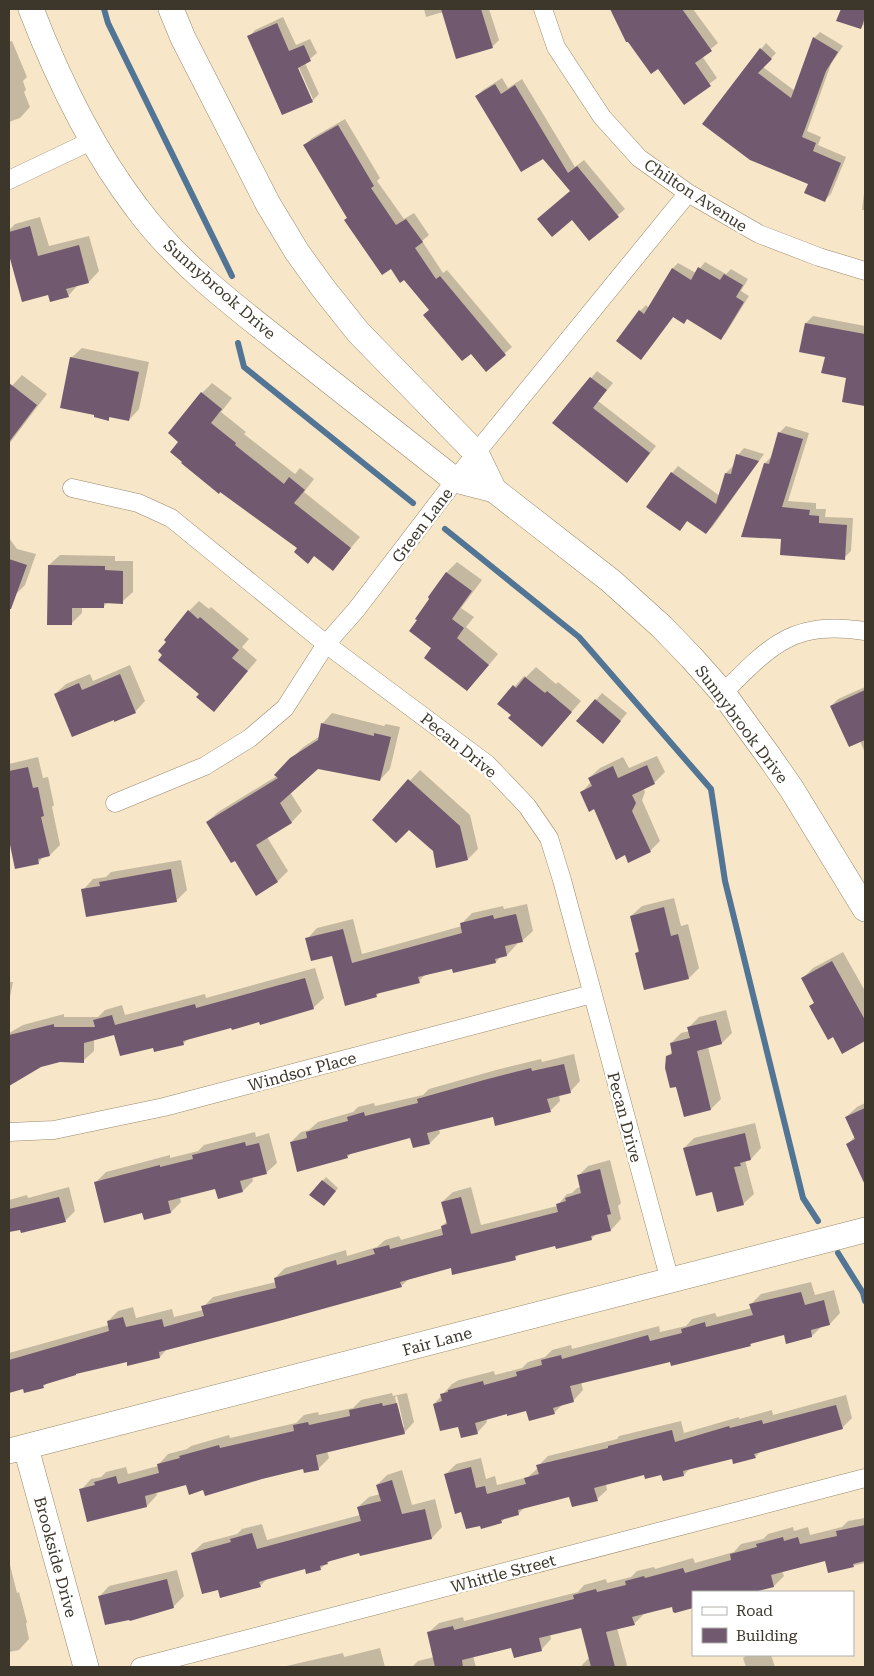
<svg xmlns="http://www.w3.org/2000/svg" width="874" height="1676" font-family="'Roboto Serif',serif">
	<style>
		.shadow { fill: #0003; fill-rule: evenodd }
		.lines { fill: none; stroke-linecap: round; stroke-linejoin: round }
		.stream { stroke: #527595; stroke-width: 6 }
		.building { fill: #715a70 }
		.street-casing { stroke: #97896c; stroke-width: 19 }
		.secondary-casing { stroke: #97896c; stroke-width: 26 }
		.street { stroke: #fff; stroke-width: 18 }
		.secondary { stroke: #fff; stroke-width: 25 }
		.labels { text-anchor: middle; stroke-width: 5; stroke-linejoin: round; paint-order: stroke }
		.street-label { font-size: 16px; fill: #3d372b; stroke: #fff }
	</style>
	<rect width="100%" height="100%" fill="#f7e7c8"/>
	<path class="shadow" d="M424 9H489L499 40 492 47 443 12 426 17Z
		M611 9H693L718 43 702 56 717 78 684 103 658 67 627 41Z
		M842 9H865V23L861 28 838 20Z
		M283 17 296 45 310 39 317 53 305 63 319 94 312 101 283 113 249 37 255 30ZM296 61 313 99H311L294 62Z
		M820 32 843 46 831 64 807 131 821 137 818 145 846 157 831 194 825 200 810 184 704 124 766 43 776 53 763 67 795 91 814 38Z
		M12 41 27 77 23 81 26 90 24 92 30 107 20 118 9 122V42Z
		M502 78 508 88 522 79 575 167 584 160 625 209 590 239 571 191 543 157 476 97 483 90Z
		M345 119 380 178 377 181 404 219 414 213 429 235 422 241 443 273 447 270 512 347 486 370 348 218 305 145 312 138Z
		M865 185V210H862Z
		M40 217 49 246 89 236 99 271 89 282 78 285 68 296 49 294 23 301 9 250V230L15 224Z
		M705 262 726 274 731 269 748 279 741 291 749 296 726 333 720 338 687 318 674 316 647 352 640 311 646 305 649 308 673 268 678 263 696 273Z
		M813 316 865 326V404L843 400 847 377 826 356 806 323Z
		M82 348 149 362 139 409 129 420 111 416 108 419 71 358Z
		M597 371 613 383 598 401 656 446 634 474 554 423Z
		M22 375 47 394 9 444V389Z
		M212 383 232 398 221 412 246 432 244 434 295 474 300 468 314 479 304 492 360 537 333 569 315 555 308 562 299 548 220 490 180 441 202 393Z
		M786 426 809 433 788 501 816 503V509H826L825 517 853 518 851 551 844 558 782 538 765 463 772 456 779 433Z
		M744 448 764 454 713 526 706 533 688 520 680 530 672 473 678 466 720 496 726 473 733 466 738 455Z
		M9 538 17 549 36 554 25 585 15 595 9 593Z
		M60 555 115 556V561H133V592L122 602H108L103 607H82V613L71 624 49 565Z
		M457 562 482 580 461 608 474 617 466 627 498 654 477 679 433 647 419 620 431 598 429 597 447 572Z
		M199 601 209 609 211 607 249 639 242 647 257 660 214 710 164 654 168 642 189 611Z
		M130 665 145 701 135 712 55 694 66 684 90 674 93 681Z
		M536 667 556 684 558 682 581 701 542 746 512 715 499 704 524 676 526 677Z
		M865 687V753L860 741 831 706 838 699Z
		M602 693 627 713 609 735 596 700Z
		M332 713 384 726 386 724 400 727 390 769 380 780 318 768 290 792 302 811 292 822 267 837 288 871 278 881 257 894 235 859 207 822 218 812 277 776 276 775 302 748 320 736 322 724Z
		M657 756 665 772 654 783 644 789 645 792 642 800 660 841 650 851 626 854 595 808 582 792 591 782 589 778 600 768 623 757 629 768Z
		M38 757 43 778 48 777 54 805 52 807 60 845 50 855 44 856 38 863 16 867 9 834V764Z
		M420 770 470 815 478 849 468 859 434 850 409 828 373 820Z
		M181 860 187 890 176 901 83 890 93 879 106 877 111 872Z
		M674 898 681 926 688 924 699 968 689 978 645 989 636 953 640 950 631 916 642 906Z
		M527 904 533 931 522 941 517 942V944L507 955 501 956 496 962 453 967 427 973 419 981 381 991 376 996 333 954 307 939 317 928 353 919 362 954 462 926 461 924 472 913 503 906 504 909Z
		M843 952 865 991V1040L842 1052 803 978 813 968Z
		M315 968 324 998 313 1008 232 1026 189 1038 183 1044 154 1046 115 1034 94 1039V1051L83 1061H60L40 1066 9 1084V1033L23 1025 64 1014V1017H98L105 1010 122 1005 125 1015 205 994 206 998Z
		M9 982H13L10 997 9 999Z
		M726 1010 732 1033 722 1043 708 1047 721 1099 711 1109 677 1085 668 1056 673 1051 671 1043 681 1033 690 1031 689 1027 699 1017Z
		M574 1054 580 1081 570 1092 559 1094 560 1101 550 1111 494 1115 439 1129 440 1133 430 1143 411 1136 353 1152 347 1157 291 1142 301 1132 309 1130 318 1122 353 1112 358 1107 374 1103 375 1106 423 1095 429 1089 496 1070 541 1059 542 1062Z
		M865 1103V1159L856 1163 848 1144 855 1136 846 1117 857 1107Z
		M755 1123 761 1148 751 1159 745 1160 754 1194 743 1204 713 1190 684 1148 694 1138Z
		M255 1132 256 1137 269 1133 277 1163 266 1173 252 1177 253 1181 243 1191 216 1188 180 1197 181 1202 171 1212H143L95 1183 106 1172 170 1155V1158L198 1151 204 1145Z
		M610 1160 621 1203 618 1206 621 1219 611 1230 597 1233 591 1239 556 1244 520 1254 515 1258 452 1267 409 1279 401 1286 168 1348 160 1357 128 1361 78 1372 48 1382 43 1387 24 1388 9 1392V1353L109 1325 108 1321 118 1311 133 1307 136 1318 172 1309 174 1317 203 1310V1307L213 1297 276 1282 275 1278 285 1268 346 1250 347 1256 377 1247 385 1240 399 1236 401 1240 443 1228 442 1226 447 1221 442 1202 453 1192 471 1187 481 1225 557 1206 567 1194 572 1193 577 1188 581 1187 578 1176 588 1166Z
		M326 1177 338 1188 326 1202 311 1195Z
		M69 1187 75 1211 65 1221 9 1231V1200L27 1195 28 1198Z
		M811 1282 815 1295 834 1290 840 1313 830 1324 822 1326 812 1336 787 1343 785 1333 753 1342 750 1345 671 1360 581 1382 583 1390 573 1401 564 1403 554 1413 527 1409 508 1412 486 1418 487 1422 477 1433 459 1425 434 1404 452 1384 459 1380 494 1371 495 1375 522 1368 528 1362 545 1357 552 1350 571 1345 572 1349 659 1326 660 1332 686 1326 692 1319 715 1313 717 1317 752 1308 751 1304 761 1294Z
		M392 1393 393 1396 407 1393 414 1422 404 1433 327 1451 329 1458 318 1469 304 1468 204 1489 187 1483 156 1492 157 1495 147 1506 81 1490 91 1479 101 1477 106 1472 126 1467 128 1474 158 1466V1465L168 1454 187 1449 191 1446 229 1435 230 1438 296 1423 304 1415 318 1412 319 1415 353 1408 361 1400ZM397 1396 404 1427H402L395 1397Z
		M846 1395 852 1418 842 1428 762 1450 755 1457 733 1458 691 1467 684 1475 664 1480 662 1474H645L606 1484 607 1490 597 1499 570 1496 525 1507 518 1514 507 1517 501 1522 462 1511 446 1474 456 1464 481 1458 486 1479 495 1476 497 1485 528 1477 538 1468V1466L548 1456 617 1439 619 1436 681 1421 684 1433 739 1417V1419L772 1410 773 1415Z
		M402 1470 412 1505 435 1499 442 1527 432 1538 361 1555 360 1552 331 1560 320 1569 306 1568 268 1578 260 1586 219 1588 192 1553 203 1543 237 1534 242 1529 262 1524 267 1540 360 1515 358 1507 369 1497 380 1494 377 1485 387 1475Z
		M865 1518V1563L829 1571 826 1559 782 1571 784 1576 774 1586 753 1588 737 1592H693L672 1605 644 1614 634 1624 617 1628 627 1665 625 1667H582V1665L590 1657 582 1626 550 1634 551 1639 541 1650 512 1646 473 1656 476 1667H412L418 1661 434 1657 428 1633 439 1623 463 1617 464 1621 578 1592 584 1585 606 1579 607 1583 631 1577 637 1571 654 1567 655 1569 693 1558 695 1563 734 1552 741 1544 763 1539 768 1534 793 1527 794 1531 808 1527 810 1535 842 1527 848 1521Z
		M9 1561 17 1593 19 1592 27 1622 26 1624 29 1639 19 1650 9 1652Z
		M177 1570 184 1596 173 1607 99 1597 109 1586Z
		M380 1648 385 1667H282L343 1653 344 1657Z
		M747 1655H771L775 1667H746L743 1658Z"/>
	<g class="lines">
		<path class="stream" d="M104 9 108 23 232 276
			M238 343 244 367 413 503
			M445 529 579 637 711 789 725 881 803 1198 818 1221
			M838 1253 863 1293 865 1301"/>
	</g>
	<path class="building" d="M441 9H481L493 48 456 59Z
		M610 9H682L712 51 695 63 711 86 684 105 658 69 651 74 628 42H626Z
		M841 9H865V17L861 29 836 21Z
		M277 23 289 51 304 45 311 61 298 68 313 102 282 115 247 36Z
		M813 37 838 52 826 71 802 137 816 143 813 151 841 163 825 202 804 193 808 184 750 160 702 124 760 48 772 59 758 73 791 98Z
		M495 84 501 94 515 85 568 173 577 166 619 217 589 241 572 220 552 237 537 219 570 191 543 159 521 172 475 96Z
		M338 125 374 186 371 188 396 225 406 219 423 242 415 248 436 279 440 276 506 355 486 372 471 354 462 361 423 315 429 310 404 280 400 283 391 269 382 275 344 220 347 218 303 145Z
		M30 226 38 256 79 245 89 283 66 289 69 297 50 302 48 295 22 302 9 255V232Z
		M698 267 720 280 724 274 743 285 736 297 744 302 721 340 687 319 684 324 673 317 641 360 616 341 639 310 644 314 672 268 691 280Z
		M805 323 865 334V406L842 402 846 378 821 373 825 357 799 352Z
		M70 357 139 372 129 421 109 417V421L94 417V415L60 408Z
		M590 377 607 390 593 408 650 453 627 483 552 423Z
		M9 383 37 405 9 442Z
		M201 392 222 409 211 423 236 443 235 445 284 484 289 477 305 490 294 503 351 548 333 571 314 556 308 564 294 552 297 548 220 492 219 494 181 463 182 462 170 452 178 442 168 433Z
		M778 432 803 439 782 507 810 510 809 515 819 516V523L847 525 845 560 780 555 781 539 741 537 764 463 769 464Z
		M736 454 759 461 706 534 687 521 680 531 646 507 671 472 716 504 725 473 731 474Z
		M9 559 27 565 11 609H9Z
		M48 565 105 566V570L123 571V604L104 603V608H72V625H47Z
		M446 572 472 591 452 619 464 628 457 638 489 665 467 691 424 658 431 648 409 631 417 620 415 619 429 599 428 597Z
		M188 610 198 619 200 617 239 650 232 658 248 671 214 712 196 697 199 694 158 660 162 655 158 651 166 642 164 640Z
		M120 674 136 713 114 722V720L72 737 54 694 79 683 82 690Z
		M525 677 545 693 547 691 572 712 542 747 508 718 511 715 497 704 513 685 516 688Z
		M865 690V740L849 747 830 706Z
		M595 699 621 721 603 744 576 721Z
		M321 723 374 736V733L391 737 380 781 318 769 280 803 292 823 256 845 278 882 256 896 235 861 231 863 206 822 278 778 274 775 290 758 318 740Z
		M647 765 655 784 632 795 636 803 632 811 651 852 628 863 625 855 616 860 594 809 589 812 580 792 592 786 588 778 613 766 618 778Z
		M28 767 33 788 38 787 44 816 41 817 50 856 38 859 39 864 15 869 9 840V771Z
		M408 779 460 826 468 860 436 868 433 851 409 830 396 843 372 820Z
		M171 869 177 902 86 917 81 889 100 886 99 882Z
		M664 907 671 936 678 934 689 979 644 990 635 953 639 952 630 916Z
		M516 914 523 942 505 946 507 956 495 959 496 963 453 973 452 969 418 977 420 983 376 994 377 997 345 1006 332 956 311 961 305 938 343 929 352 963 462 933 460 923 493 915 494 919Z
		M832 961 865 1020V1041L842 1054 833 1037 828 1040 809 1006 814 1003 801 978Z
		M305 978 314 1009 260 1025 259 1022 232 1030 231 1028 183 1041 184 1045 154 1052 153 1048 120 1056 114 1035 84 1043V1063L60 1062 41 1067 9 1086V1035L54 1024V1027H95L93 1020 112 1015 115 1025 195 1004 196 1008Z
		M716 1020 722 1044 697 1051 711 1110 684 1117 676 1087 670 1088 665 1068 666 1056 672 1054 670 1043 690 1038 687 1027Z
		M564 1064 571 1093 547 1099 551 1112 495 1126 493 1117 427 1133 430 1144 413 1148 410 1138 347 1155 348 1158 297 1172 290 1142 307 1138 306 1132 348 1121 347 1117 364 1112 365 1116 418 1103 417 1099 484 1080 531 1068 532 1071Z
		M865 1108V1185L846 1144 855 1139 845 1117Z
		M745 1133 751 1160 740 1163 741 1166 734 1167 744 1205 717 1212 712 1192 696 1196 683 1148Z
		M245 1142 246 1146 259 1143 267 1174 240 1181 243 1192 218 1199 215 1189 168 1201 171 1213 144 1220 142 1213 104 1223 94 1182 160 1165V1167L193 1159 192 1155Z
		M600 1169 611 1214 607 1215 611 1231 591 1236 592 1240 556 1249 555 1246 515 1256 516 1260 452 1275 451 1268 400 1282 402 1287 279 1321 159 1352 160 1358 127 1366V1362L76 1374V1375L43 1385 44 1388 24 1393 23 1389 9 1393V1360L109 1331 107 1321 123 1317 126 1327 162 1319 164 1327 204 1316 201 1306 276 1288 274 1278 336 1260 337 1265 375 1254 373 1249 389 1245 390 1249 443 1235 441 1226 447 1224 441 1202 461 1197 471 1234 558 1212 556 1204 566 1201 565 1198 581 1193 577 1175Z
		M322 1180 336 1191 324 1206 309 1195Z
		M59 1197 66 1222 21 1233 20 1230 9 1232V1209Z
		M801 1292 805 1305 824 1300 830 1325 811 1330 812 1337 786 1344 784 1335 750 1344 751 1346 671 1366 670 1362 570 1386 574 1402 553 1408 555 1414 529 1421 526 1411 507 1416V1414L475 1423 478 1434 461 1438 458 1427 440 1431 433 1404 442 1401 440 1394 448 1392V1390L483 1381 484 1385 517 1376 516 1372 542 1365 541 1360 561 1355 562 1359 648 1335 650 1341 682 1333 681 1329 705 1322 706 1327 753 1315 749 1304Z
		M382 1403 383 1406 397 1403 405 1434 316 1455 319 1470 304 1473 303 1469 262 1479 205 1496 203 1490 189 1495 186 1485 145 1496 147 1507 87 1522 79 1489 95 1485 94 1482 116 1476 118 1484 159 1473 157 1464 180 1458 179 1456 219 1445 220 1448 294 1431 293 1425 308 1422 309 1425 350 1416 349 1410Z
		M836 1405 843 1429 754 1454 756 1458 733 1464 732 1459 683 1471 684 1476 663 1481 661 1475 645 1479 644 1475 594 1488 598 1501 572 1507 569 1497 518 1510 519 1515 501 1520 502 1523 481 1529 480 1526 466 1529 461 1512 455 1514 444 1474 471 1467 476 1488 485 1486 487 1494 526 1484 524 1478 539 1474 536 1465 608 1448V1446L672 1430 675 1442 729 1426 730 1428 762 1420 763 1424Z
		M392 1480 402 1514 425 1509 432 1539 360 1556 359 1553 327 1562 328 1564 320 1566 321 1570 306 1574 305 1569 265 1580 259 1582 261 1587 220 1598 218 1590 202 1594 191 1553 231 1542 230 1539 252 1533 257 1549 361 1521 357 1507 381 1501 376 1485Z
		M865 1525V1561L853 1564 854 1567 828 1573 825 1561 771 1575 774 1587 754 1592H693V1608L675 1613 673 1612 672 1607 632 1617 635 1625 606 1632 615 1667H591L581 1628 539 1638 542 1651 514 1658 511 1648 462 1660 463 1667H435L427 1632 453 1626 454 1630 574 1599 573 1595 596 1589 597 1592 626 1585 625 1581 644 1576 645 1578 683 1568 685 1573 731 1560 730 1554 757 1547 756 1544 783 1537 784 1541 798 1537 800 1544 837 1536 836 1531Z
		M167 1579 174 1608 130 1621 129 1620 105 1625 98 1596Z"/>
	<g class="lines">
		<g class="street-casing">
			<path id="street" d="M543 9 556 47 602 117 639 158 688 193 759 234 819 257 865 271
				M9 180 91 141
				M72 488 138 503 171 518 326 644 487 764 527 806 549 838 562 880 670 1281
				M723 693C771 645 793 620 865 631
				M115 803 205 766 250 738 285 708 326 644 356 610 476 453 688 193
				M9 1132 54 1130 164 1107 592 994
				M140 1667 865 1478"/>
		</g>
		<g class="secondary-casing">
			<path id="secondary" d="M31 9C58 79 91 148 137 208 178 264 235 306 289 349 344 393 400 436 455 480L494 490 611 581 661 626 691 657 723 693 768 755 791 788 865 909
				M171 9 183 38 268 204 297 252 323 288 358 332 476 453 494 490
				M26 1448 86 1667
				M9 1451 865 1230"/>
		</g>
		<use href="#street" class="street"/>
		<use href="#secondary" class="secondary"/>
	</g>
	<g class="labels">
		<g class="street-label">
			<text transform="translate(696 195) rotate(33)" y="6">Chilton Avenue</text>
			<text transform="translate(220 289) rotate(41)" y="6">Sunnybrook Drive</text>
			<text transform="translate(422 525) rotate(-53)" y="6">Green Lane</text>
			<text transform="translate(742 724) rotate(53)" y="6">Sunnybrook Drive</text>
			<text transform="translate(459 745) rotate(39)" y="6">Pecan Drive</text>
			<text transform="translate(302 1071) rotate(-15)" y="6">Windsor Place</text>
			<text transform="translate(625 1117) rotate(75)" y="6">Pecan Drive</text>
			<text transform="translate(437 1341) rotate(-15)" y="6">Fair Lane</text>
			<text transform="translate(56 1557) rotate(75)" y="6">Brookside Drive</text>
			<text transform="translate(503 1573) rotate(-15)" y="6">Whittle Street</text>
		</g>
	</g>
	<rect width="874" height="1676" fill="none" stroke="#3d372b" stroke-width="20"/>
	<rect x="692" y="1591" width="162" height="65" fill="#ffffff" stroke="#b1afaa"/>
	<rect x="702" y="1607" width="25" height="8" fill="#ffffff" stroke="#b1afaa"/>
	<text x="736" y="1616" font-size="15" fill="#3d372b">Road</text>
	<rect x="702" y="1628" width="25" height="15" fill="#715a70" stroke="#b1afaa"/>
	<text x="736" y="1641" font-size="15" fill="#3d372b">Building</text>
</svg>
